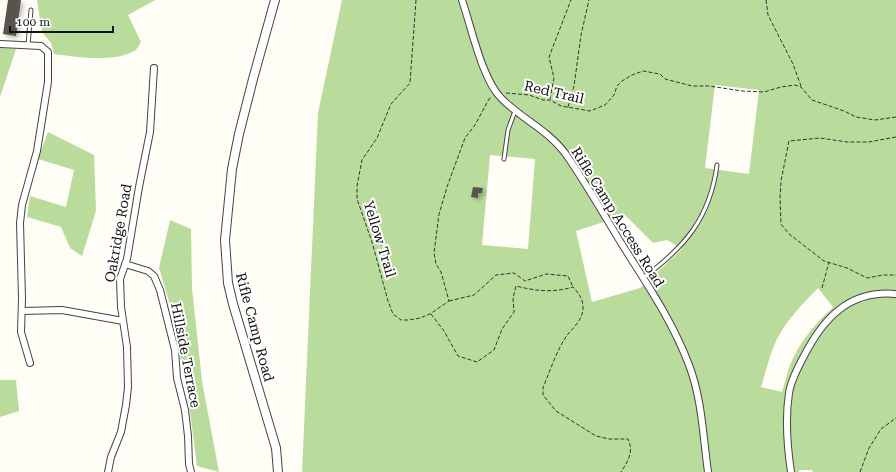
<svg xmlns="http://www.w3.org/2000/svg" width="896" height="472" font-family="'Roboto Serif',serif">
	<style>
		.forest { fill: #b9dc9c; fill-rule: evenodd }
		.building { fill: #5a524d; filter: url(#shadow) }
		.lines { fill: none; stroke-linecap: round; stroke-linejoin: round }
		.service-casing { stroke: #444; stroke-width: 5 }
		.minor-casing { stroke: #444; stroke-width: 8 }
		.tertiary-casing { stroke: #444; stroke-width: 10 }
		.path { stroke: #333; stroke-width: 1; stroke-dasharray: 4 2; stroke-linecap: butt }
		.service { stroke: #fff; stroke-width: 3 }
		.minor { stroke: #fff; stroke-width: 6 }
		.tertiary { stroke: #fff; stroke-width: 8 }
		.labels { text-anchor: middle; stroke-width: 4; stroke-linejoin: round; paint-order: stroke }
		.street-label { font-size: 14px; fill: #111; stroke: #fff }
	</style>
	<defs>
		<filter id="shadow"><feDropShadow dx="2.5" dy="2.5" stdDeviation="2" flood-color="#0004"/></filter>
	</defs>
	<rect width="100%" height="100%" fill="#fffdf5"/>
	<path class="forest" d="M37 0H155L128 15 141 42C139 45 137 50 134 51 112 63 78 57 54 54L51 43 42 32Z
		M342 0H896V472H813L812 470H799V472H302L318 113ZM715 85 759 90 749 174 705 168ZM490 155 535 159 528 249 482 245ZM625 215 653 243 667 240 682 249 640 288 592 302 576 231ZM818 288 833 307C816 323 799 342 790 365 787 373 785 383 782 392L761 387C766 371 770 353 778 337 788 319 803 303 818 288Z
		M0 48 16 49 0 97Z
		M48 132 94 155 96 211 82 256 70 248 61 227 27 217 30 196 66 207 74 170 38 159Z
		M170 220 191 229 192 288 202 381 219 472 197 466 190 412 173 315 159 268Z
		M0 380H16L19 411 0 417Z"/>
	<path class="building" d="M8 0H21L16 36 3 34Z
		M473 187 483 188 482 193H478V198L471 197Z"/>
	<g class="lines">
		<g class="service-casing">
			<path id="service" d="M28 45 31 10
				M504 159 508 130 515 111
				M643 278C685 247 710 218 717 165"/>
		</g>
		<g class="minor-casing">
			<path id="minor" d="M462 0C471 26 482 79 501 98 520 118 548 130 565 153 586 183 604 215 623 246 647 284 673 322 689 365 702 399 703 436 708 472
				M0 44 41 46 48 52V82L37 151 22 205 20 223 22 298 21 332 30 363
				M125 264 148 271 154 276 160 290 175 350 177 378 185 410 188 436 189 464 191 472
				M22 311 62 310 123 321
				M108 472 111 457 121 432 126 405 128 387 127 347 121 307 120 279 127 259 139 187 150 132 154 68
				M791 472C787 445 785 419 789 393 791 380 798 367 804 356 824 317 850 290 896 294"/>
		</g>
		<g class="tertiary-casing">
			<path id="tertiary" d="M275 0 253 79 239 134 232 169 225 240 228 283 233 304 276 448 278 472"/>
		</g>
		<path class="path" d="M416 0 410 83 391 104 377 138 362 160 357 186V199L372 242 388 301 393 314 401 320H409L420 318 430 314 449 301 441 272 436 264 434 253 439 214 448 184 465 138 475 125 489 99 492 97
			M766 0 768 15 793 64 801 86
			M506 93 529 95 543 100H550L561 106 590 111 605 105 614 95 617 86 622 81 632 75 643 71 660 74 665 79 692 86H709L742 91 764 92 781 87 795 85 801 87 812 100 844 111 856 117 875 120 896 117
			M550 99 554 78 549 57 571 0
			M568 107 574 86 581 35 589 0
			M896 137 869 142H847L820 138 789 141 781 181 780 198 781 224 789 234 824 261 847 268 867 278 883 275H896
			M822 288 829 262
			M449 301 474 295 496 275 514 273 525 281 546 274 568 276 573 287
			M431 314 444 331 458 356 477 362 494 350 502 329 514 312 513 298 516 286C536 291 553 293 573 287 579 294 583 298 583 308 583 319 574 327 568 334 558 347 549 373 543 388V395L556 411 596 436 609 439H628C634 452 628 461 621 472
			M860 472 869 448 881 429 896 418"/>
		<use href="#service" class="service"/>
		<use href="#minor" class="minor"/>
		<use href="#tertiary" class="tertiary"/>
	</g>
	<g class="labels">
		<g class="street-label">
			<text transform="translate(554 92) rotate(13)" y="5">Red Trail</text>
			<text transform="translate(618 217) rotate(58)" y="5">Rifle Camp Access Road</text>
			<text transform="translate(118 233) rotate(-80)" y="5">Oakridge Road</text>
			<text transform="translate(380 239) rotate(73)" y="5">Yellow Trail</text>
			<text transform="translate(255 327) rotate(75)" y="5">Rifle Camp Road</text>
			<text transform="translate(186 355) rotate(79)" y="5">Hillside Terrace</text>
		</g>
	</g>
	<path d="M10 26v6h103v-6" fill="none" stroke="#111111" stroke-width="2"/>
	<text x="16" y="26" font-size="12" fill="#111111" stroke="#ffffff" stroke-width="3" paint-order="stroke">100 m</text>
</svg>
